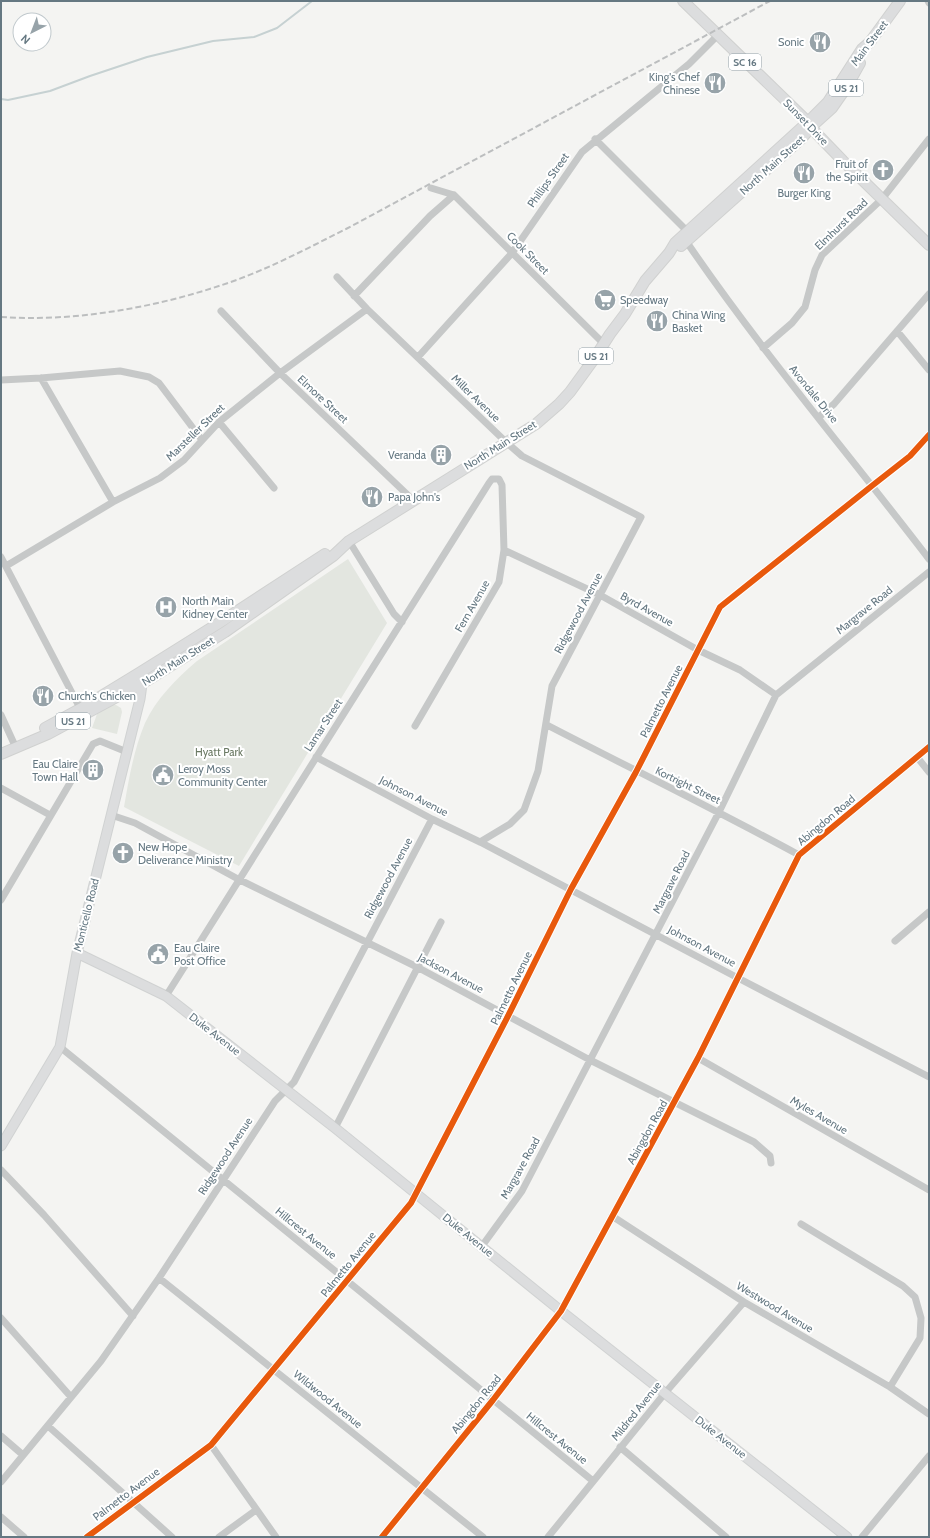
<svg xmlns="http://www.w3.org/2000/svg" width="930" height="1538" font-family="Cabin,sans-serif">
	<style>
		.green { fill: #e3e6e0 }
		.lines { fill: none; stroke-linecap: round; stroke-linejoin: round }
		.stream { stroke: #c6d1d2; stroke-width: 2 }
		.secondary-casing { stroke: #d0d2d2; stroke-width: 11 }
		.primary-casing { stroke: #d0d1d0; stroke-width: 12 }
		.street { stroke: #c6c8c8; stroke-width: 7 }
		.secondary { stroke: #dcddde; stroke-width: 9 }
		.primary { stroke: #dcddde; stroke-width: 10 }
		.rail { stroke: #bcbebf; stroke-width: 2; stroke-dasharray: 6 3; stroke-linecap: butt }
		.cycleway-casing { stroke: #fff; stroke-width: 8 }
		.cycleway { stroke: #e8590c; stroke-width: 6 }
		.labels { text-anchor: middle; stroke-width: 4; stroke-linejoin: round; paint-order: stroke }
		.shield { fill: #fff; stroke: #93a0a8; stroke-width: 1 }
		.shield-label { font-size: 10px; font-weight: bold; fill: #657882 }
		.poi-label { font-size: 11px; fill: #657882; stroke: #fff; text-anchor: start }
		.street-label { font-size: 11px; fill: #657882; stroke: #fff }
		.park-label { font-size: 11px; fill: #6a7963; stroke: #fff }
	</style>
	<rect width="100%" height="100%" fill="#f4f4f2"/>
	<path class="green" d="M348 559 387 623 239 866 124 807C129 778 134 749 145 723 156 699 177 678 197 661Z
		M112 705H116L121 708 122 712 117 734 92 728 97 714Z"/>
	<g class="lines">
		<path class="stream" d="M1 99 8 100 50 91 90 76 147 57 213 41 254 37 277 28 312 1"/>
		<g class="secondary-casing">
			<path id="secondary" d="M77 953 166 996 335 1128 561 1311 847 1537
				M1 1146 60 1047 77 953 140 699 142 684 141 678"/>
		</g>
		<g class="primary-casing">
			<path id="primary" d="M683 1 808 122 817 134 843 161 929 245
				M681 246 801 139 812 126 832 108 846 88 860 63
				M45 728 80 709 139 673 219 623 325 554
				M1 754 48 734 148 680 225 632 333 556 349 541 536 424 559 404 570 392 594 359 610 334 625 314 645 281 669 253 675 243 808 122 828 102 862 49 870 42 900 1"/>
		</g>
		<path class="street" d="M928 1 929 3
			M595 139 687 231
			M431 188 454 195 604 344
			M686 241C761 351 848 453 929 559
			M337 277 367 309 506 442 522 456 641 517 552 686 538 771 524 810 510 824 480 842
			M354 296 430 216 454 195
			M221 311 280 373 414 501
			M897 331 929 370
			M763 348 792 323 805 307 815 270 822 255 882 199 929 139
			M418 357 512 253 582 152 689 64 718 35
			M41 378 113 502
			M1 380 41 378 120 371 149 377 159 383 202 440
			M819 417 834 404 929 294
			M219 422 274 488
			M349 541 394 614 402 622
			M504 550 600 595 698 650 740 670 776 695
			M1 557 82 712
			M6 566 113 502 160 478 184 460 219 422 280 373 367 309
			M1 715 16 748
			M547 725C630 768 716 810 799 855
			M316 757 432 819 480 842 738 978 929 1077
			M917 757 929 772
			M1 788 50 815
			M111 815 135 823 238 879 417 967 590 1060 754 1142 770 1156 771 1163
			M1 900 93 744 100 741 127 752
			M895 941 929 912
			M166 996 489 483 492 479H499L502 485 504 550 499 582 415 726
			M60 1047 593 1481
			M698 1058 929 1190
			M335 1128 441 922
			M1 1170 44 1215 133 1316
			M612 1216 744 1302 890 1387 929 1414
			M801 1224 903 1286 915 1297 921 1318 920 1338 890 1387
			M482 1246 522 1191 719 812 776 695 929 572
			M159 1278 483 1537
			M1 1318 71 1397
			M48 1426 172 1537
			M1 1436 23 1455
			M211 1445 276 1537
			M620 1447 726 1537
			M1 1482 101 1361 159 1278 275 1101 294 1082 432 819
			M1 1517 24 1537
			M87 1537 211 1445 411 1203 508 1016 571 889 636 772 720 607 873 485 910 456 929 435
			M219 1537 256 1510
			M382 1537 493 1400 561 1311 698 1058 799 855 929 747
			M548 1537 665 1393 744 1302
			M862 1537 929 1456"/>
		<use href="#secondary" class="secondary"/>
		<use href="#primary" class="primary"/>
		<path class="rail" d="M1 317C73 322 153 308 222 285 265 271 306 249 346 229L770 1"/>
		<g class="cycleway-casing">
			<path id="cycleway" d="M87 1537 211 1445 411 1203 508 1016 571 889 636 772 720 607 873 485 910 456 929 435
				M382 1537 493 1400 561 1311 698 1058 799 855 929 747"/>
		</g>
		<use href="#cycleway" class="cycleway"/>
	</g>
	<defs>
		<g id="restaurant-disc" transform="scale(1.15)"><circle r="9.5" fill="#97a3a9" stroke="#fff"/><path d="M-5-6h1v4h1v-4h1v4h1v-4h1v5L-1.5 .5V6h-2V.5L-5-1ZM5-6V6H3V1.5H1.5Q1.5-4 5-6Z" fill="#fff"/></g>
		<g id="church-disc" transform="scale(1.15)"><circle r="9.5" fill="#97a3a9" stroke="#fff"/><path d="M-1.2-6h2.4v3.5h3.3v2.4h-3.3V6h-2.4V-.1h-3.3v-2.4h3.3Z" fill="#fff"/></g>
		<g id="supermarket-disc" transform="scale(1.15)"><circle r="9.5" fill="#97a3a9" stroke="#fff"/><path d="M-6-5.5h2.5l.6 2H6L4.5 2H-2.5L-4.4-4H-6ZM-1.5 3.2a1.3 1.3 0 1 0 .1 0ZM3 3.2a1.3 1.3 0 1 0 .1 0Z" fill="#fff"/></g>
		<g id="building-disc" transform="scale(1.15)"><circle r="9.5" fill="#97a3a9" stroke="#fff"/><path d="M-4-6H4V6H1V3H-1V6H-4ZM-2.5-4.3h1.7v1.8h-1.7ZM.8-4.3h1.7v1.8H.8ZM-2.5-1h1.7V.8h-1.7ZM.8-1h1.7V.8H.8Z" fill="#fff"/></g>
		<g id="hospital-disc" transform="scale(1.15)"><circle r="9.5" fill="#97a3a9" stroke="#fff"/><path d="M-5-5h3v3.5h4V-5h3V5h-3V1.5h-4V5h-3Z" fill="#fff"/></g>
		<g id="civic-disc" transform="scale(1.15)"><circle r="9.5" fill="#97a3a9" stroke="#fff"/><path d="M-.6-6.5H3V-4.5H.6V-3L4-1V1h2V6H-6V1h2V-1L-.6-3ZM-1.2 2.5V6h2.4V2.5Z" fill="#fff"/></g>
	</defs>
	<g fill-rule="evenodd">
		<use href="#restaurant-disc" x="820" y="42"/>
		<use href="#restaurant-disc" x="715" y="83"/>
		<use href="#church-disc" x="883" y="170"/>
		<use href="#restaurant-disc" x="804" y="173"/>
		<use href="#supermarket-disc" x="605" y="300"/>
		<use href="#restaurant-disc" x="657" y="321"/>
		<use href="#building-disc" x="441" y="455"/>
		<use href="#restaurant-disc" x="372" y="497"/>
		<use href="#hospital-disc" x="166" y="607"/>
		<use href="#restaurant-disc" x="43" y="696"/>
		<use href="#building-disc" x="93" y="770"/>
		<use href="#civic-disc" x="163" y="775"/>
		<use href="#church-disc" x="123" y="853"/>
		<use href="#civic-disc" x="158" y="954"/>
	</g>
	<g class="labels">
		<g class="shield">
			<rect x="729" y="54" width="32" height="16" rx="3"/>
			<rect x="829" y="80" width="34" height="16" rx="3"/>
			<rect x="579" y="348" width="34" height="16" rx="3"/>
			<rect x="56" y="713" width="34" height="16" rx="3"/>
		</g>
		<g class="shield-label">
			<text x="745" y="66">SC 16</text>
			<text x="846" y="92">US 21</text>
			<text x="596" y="360">US 21</text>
			<text x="73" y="725">US 21</text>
		</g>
		<g class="poi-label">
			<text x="804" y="46" text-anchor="end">Sonic</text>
			<text x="700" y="81" text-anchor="end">King's Chef<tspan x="700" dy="13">Chinese</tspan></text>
			<text x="868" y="168" text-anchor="end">Fruit of<tspan x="868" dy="13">the Spirit</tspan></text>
			<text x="804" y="197" text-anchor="middle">Burger King</text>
			<text x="620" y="304">Speedway</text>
			<text x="672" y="319">China Wing<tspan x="672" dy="13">Basket</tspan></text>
			<text x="426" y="459" text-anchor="end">Veranda</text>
			<text x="388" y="501">Papa John's</text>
			<text x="182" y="605">North Main<tspan x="182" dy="13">Kidney Center</tspan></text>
			<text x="58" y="700">Church's Chicken</text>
			<text x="78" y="768" text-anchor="end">Eau Claire<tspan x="78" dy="13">Town Hall</tspan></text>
			<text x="178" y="773">Leroy Moss<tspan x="178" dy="13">Community Center</tspan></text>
			<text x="138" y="851">New Hope<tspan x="138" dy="13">Deliverance Ministry</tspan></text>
			<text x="174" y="952">Eau Claire<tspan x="174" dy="13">Post Office</tspan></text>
		</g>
		<g class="street-label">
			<text transform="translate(869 43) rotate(-53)" y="4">Main Street</text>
			<text transform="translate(806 122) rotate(46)" y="4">Sunset Drive</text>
			<text transform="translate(772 165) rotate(-42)" y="4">North Main Street</text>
			<text transform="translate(548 180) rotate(-55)" y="4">Phillips Street</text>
			<text transform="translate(841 224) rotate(-44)" y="4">Elmhurst Road</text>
			<text transform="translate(528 253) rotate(45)" y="4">Cook Street</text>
			<text transform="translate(814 394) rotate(51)" y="4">Avondale Drive</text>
			<text transform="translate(476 398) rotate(44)" y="4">Miller Avenue</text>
			<text transform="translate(323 399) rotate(43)" y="4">Elmore Street</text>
			<text transform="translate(195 432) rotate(-44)" y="4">Marsteller Street</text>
			<text transform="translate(500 445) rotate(-32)" y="4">North Main Street</text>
			<text transform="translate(472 606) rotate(-60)" y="4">Fern Avenue</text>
			<text transform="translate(647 609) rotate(29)" y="4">Byrd Avenue</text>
			<text transform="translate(864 610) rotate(-39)" y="4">Margrave Road</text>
			<text transform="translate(578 613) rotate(-62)" y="4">Ridgewood Avenue</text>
			<text transform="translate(178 661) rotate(-32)" y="4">North Main Street</text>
			<text transform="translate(661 701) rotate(-63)" y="4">Palmetto Avenue</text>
			<text transform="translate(323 725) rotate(-57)" y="4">Lamar Street</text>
			<text transform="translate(688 785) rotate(26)" y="4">Kortright Street</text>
			<text transform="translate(414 796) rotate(27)" y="4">Johnson Avenue</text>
			<text transform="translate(826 820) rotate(-40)" y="4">Abingdon Road</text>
			<text transform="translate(388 878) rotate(-62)" y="4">Ridgewood Avenue</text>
			<text transform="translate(671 882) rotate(-63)" y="4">Margrave Road</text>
			<text transform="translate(86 915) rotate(-76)" y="4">Monticello Road</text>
			<text transform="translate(702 946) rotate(28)" y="4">Johnson Avenue</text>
			<text transform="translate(451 973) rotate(28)" y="4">Jackson Avenue</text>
			<text transform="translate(511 988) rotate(-64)" y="4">Palmetto Avenue</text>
			<text transform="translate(215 1034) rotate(38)" y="4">Duke Avenue</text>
			<text transform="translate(819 1115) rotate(30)" y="4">Myles Avenue</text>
			<text transform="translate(647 1132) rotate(-61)" y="4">Abingdon Road</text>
			<text transform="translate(225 1156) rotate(-57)" y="4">Ridgewood Avenue</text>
			<text transform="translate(520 1168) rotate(-61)" y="4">Margrave Road</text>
			<text transform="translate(306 1233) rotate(39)" y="4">Hillcrest Avenue</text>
			<text transform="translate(468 1235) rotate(39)" y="4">Duke Avenue</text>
			<text transform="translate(348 1264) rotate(-51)" y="4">Palmetto Avenue</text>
			<text transform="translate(775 1307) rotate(31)" y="4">Westwood Avenue</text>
			<text transform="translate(328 1399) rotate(39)" y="4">Wildwood Avenue</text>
			<text transform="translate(476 1404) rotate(-51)" y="4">Abingdon Road</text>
			<text transform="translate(636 1411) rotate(-51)" y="4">Mildred Avenue</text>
			<text transform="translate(721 1437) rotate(38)" y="4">Duke Avenue</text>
			<text transform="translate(557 1438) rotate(39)" y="4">Hillcrest Avenue</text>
			<text transform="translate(126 1494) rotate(-37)" y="4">Palmetto Avenue</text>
		</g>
		<g class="park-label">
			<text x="219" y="756">Hyatt Park</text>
		</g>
	</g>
	<rect width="930" height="1538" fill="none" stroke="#657882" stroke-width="4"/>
	<g transform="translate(32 32) rotate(222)"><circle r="19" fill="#ffffff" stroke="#c1c9cd"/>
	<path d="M0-3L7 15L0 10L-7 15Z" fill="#97a3a9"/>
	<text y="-6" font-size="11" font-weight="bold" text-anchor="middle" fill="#657882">N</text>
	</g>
</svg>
